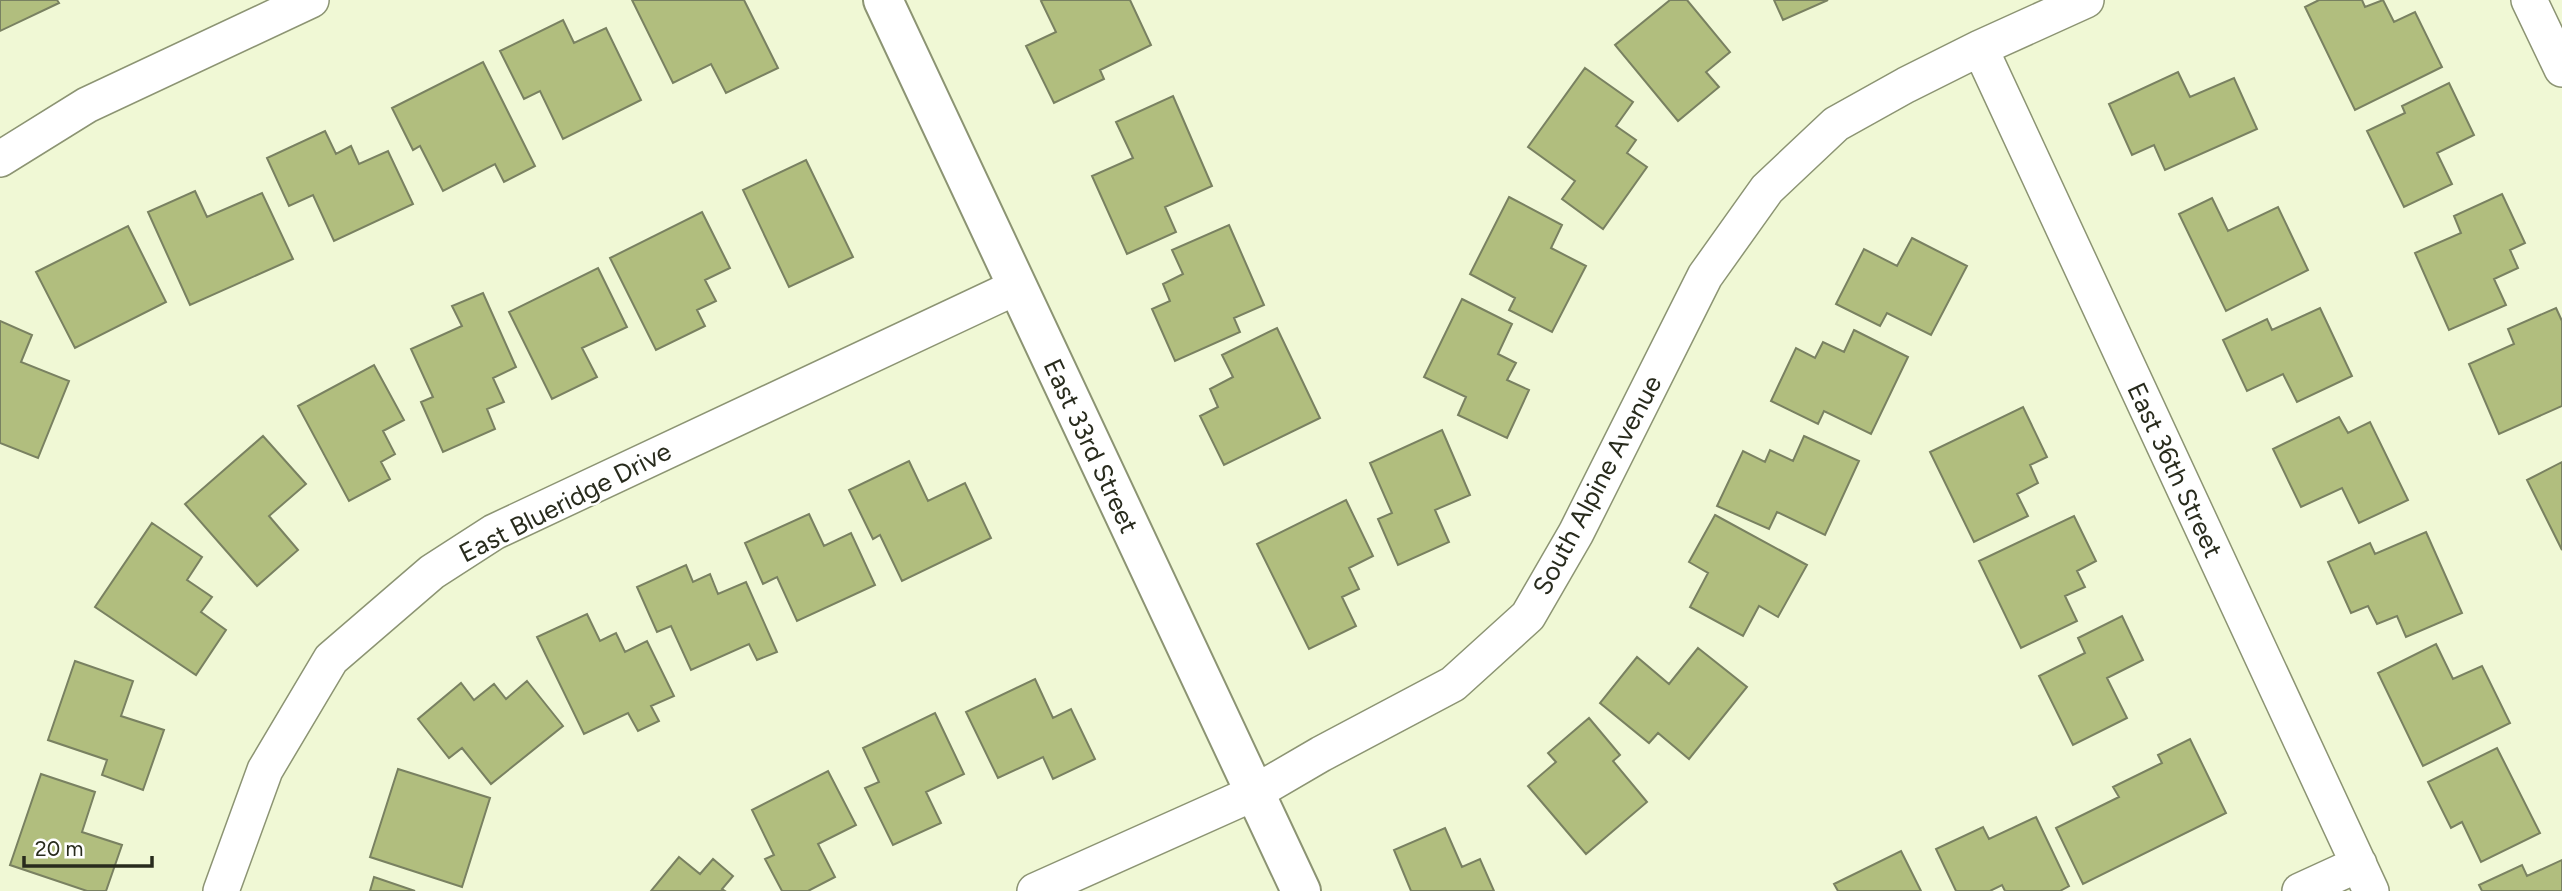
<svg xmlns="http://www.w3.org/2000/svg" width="2562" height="891" font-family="Figtree,sans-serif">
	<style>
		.building { fill: #b1be7e; stroke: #798161; stroke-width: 2 }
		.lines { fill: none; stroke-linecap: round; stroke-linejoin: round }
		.street-casing { stroke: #8c9473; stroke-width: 38 }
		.secondary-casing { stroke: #8c9473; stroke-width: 42 }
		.street { stroke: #fff; stroke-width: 35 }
		.secondary { stroke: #fff; stroke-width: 38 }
		.labels { text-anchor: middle; stroke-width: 5; stroke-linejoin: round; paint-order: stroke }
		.street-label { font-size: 26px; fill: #282b1d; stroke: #fff }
	</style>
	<rect width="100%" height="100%" fill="#f0f8d5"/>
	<path class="building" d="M0 0H57L59 3 0 31Z
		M632 0H744L778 68 726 93 711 64 673 83Z
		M1043 0H1130L1151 45 1100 70 1104 79 1054 103 1026 46 1056 32 1041 1Z
		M1670 0H1687L1730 52 1706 72 1719 87 1678 121 1615 45Z
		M1774 0H1828L1783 20Z
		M2319 0H2362L2365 7 2383 0 2394 22 2415 12 2442 67 2355 110 2305 7Z
		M563 20 574 43 606 28 641 100 563 139 540 91 524 99 500 51Z
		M483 62 535 166 504 182 495 164 443 191 420 146 413 150 392 108Z
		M1585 68 1633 102 1616 126 1636 140 1627 153 1647 167 1603 229 1562 199 1575 181 1528 147Z
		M2178 72 2190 97 2234 78 2257 129 2165 170 2154 145 2132 155 2109 104Z
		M2449 83 2474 135 2437 153 2452 184 2404 207 2367 131 2405 113 2402 106Z
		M1173 96 1212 186 1165 207 1176 232 1127 254 1092 176 1133 158 1116 122Z
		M325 131 336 154 351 146 359 164 388 151 413 204 334 241 313 195 289 206 267 158Z
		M806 160 853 257 789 287 743 190Z
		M195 191 207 217 262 193 293 259 190 305 148 212Z
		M2502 194 2525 243 2510 250 2518 268 2494 279 2506 305 2449 330 2415 253 2461 233 2454 216Z
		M1509 197 1562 225 1551 248 1586 266 1552 332 1509 310 1515 298 1470 274Z
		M2212 198 2228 231 2278 207 2308 270 2226 311 2179 214Z
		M702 212 730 268 705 280 716 301 697 310 705 326 656 350 610 258Z
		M1229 225 1264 305 1234 318 1240 332 1175 361 1152 309 1170 301 1163 284 1183 274 1172 250Z
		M128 226 166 302 75 348 36 272Z
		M1912 238 1967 266 1931 335 1887 313 1880 326 1836 304 1864 249 1897 266Z
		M598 268 627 327 582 348 597 377 552 399 509 312Z
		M483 293 516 367 493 378 504 402 487 409 495 429 443 452 421 402 433 397 411 349 462 326 452 306Z
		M1462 299 1512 324 1498 354 1516 363 1507 380 1529 390 1507 438 1458 415 1466 397 1424 377Z
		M2320 308 2352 376 2297 402 2283 374 2247 391 2223 340 2267 319 2272 330Z
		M2556 308 2562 321V406L2499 434 2469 364 2514 344 2508 329Z
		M0 321 32 335 21 362 69 381 38 458 0 443Z
		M1277 328 1320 418 1224 465 1200 416 1218 407 1210 389 1233 377 1222 355Z
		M1854 330 1908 357 1871 434 1824 411 1818 424 1771 401 1796 348 1815 358 1823 342 1844 352Z
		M374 365 404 420 383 431 395 454 381 462 390 479 349 501 298 406Z
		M2023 407 2047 457 2030 465 2038 483 2017 494 2028 516 1974 542 1930 452Z
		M2339 417 2348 433 2370 422 2408 500 2359 523 2342 488 2301 507 2273 449Z
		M1442 430 1470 495 1435 510 1449 542 1398 565 1378 519 1392 513 1370 463Z
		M263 436 306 484 269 516 298 550 257 586 185 504Z
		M1804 436 1859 461 1825 535 1777 512 1769 529 1717 506 1743 451 1765 462 1770 450 1793 461Z
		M909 461 928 501 965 483 991 538 902 581 880 535 873 539 849 490Z
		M2562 462V550L2527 480Z
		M1346 500 1373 556 1349 568 1359 589 1342 597 1356 626 1309 649 1257 544Z
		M809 514 824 546 851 533 875 585 797 621 777 577 763 584 745 543Z
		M1715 515 1807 565 1778 617 1759 606 1743 636 1690 607 1708 573 1689 562Z
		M2074 516 2096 561 2077 571 2085 587 2065 596 2077 621 2021 648 1979 561Z
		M152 523 202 557 187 580 212 597 201 612 226 630 196 675 95 607Z
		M2426 532 2462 613 2406 637 2397 616 2377 624 2368 606 2351 613 2328 562 2370 543 2375 554Z
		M686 565 693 582 710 574 718 594 746 582 777 652 757 660 749 644 691 670 671 626 657 632 637 587Z
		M587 614 600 641 616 633 625 652 647 641 674 696 651 706 659 721 638 731 628 713 584 734 537 637Z
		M2122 616 2143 660 2107 678 2127 718 2073 745 2039 676 2085 653 2078 638Z
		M2436 644 2453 679 2482 666 2510 723 2423 766 2378 673Z
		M1698 648 1747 687 1689 759 1658 733 1649 743 1600 703 1637 657 1669 684Z
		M75 661 133 681 121 716 164 730 143 790 102 775 107 760 48 740Z
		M1035 679 1053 718 1071 709 1095 759 1053 779 1043 757 998 778 966 712Z
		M527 681 563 726 491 784 462 748 449 758 418 719 461 683 474 700 494 684 506 699Z
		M935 713 964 774 926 792 941 823 893 845 865 788 879 782 863 748Z
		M1589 718 1620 755 1613 761 1647 802 1586 854 1528 786 1556 762 1548 753Z
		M2190 739 2226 813 2083 884 2056 828 2119 797 2113 787 2162 763 2158 755Z
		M2497 748 2540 833 2481 862 2462 822 2451 828 2428 782Z
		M398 769 490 798 462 887 370 857Z
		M828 771 856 825 818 844 835 877 808 891H782L765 859 774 855 752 810Z
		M41 774 95 792 82 832 122 845 106 891H87L10 865Z
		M2036 817 2069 886 2060 891H2005L2002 885 1990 891H1956L1936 849 1983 827 1989 839Z
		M1445 828 1462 867 1480 859 1494 891H1411L1394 850Z
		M1901 851 1921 891H1838L1834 884Z
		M679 857 700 874 713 859 733 876 722 889 725 891H651Z
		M2562 860V891H2482L2479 885 2522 865 2527 876Z
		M374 877 415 891H370Z"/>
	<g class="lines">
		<g class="street-casing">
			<path id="street" d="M2529 0 2562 69
				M1980 48 2371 891
				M0 159 87 105 311 0
				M221 891 265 770 331 659 432 572 494 532 1016 287
				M1035 891 1254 793 1321 754 1453 684 1528 616 1576 533 1705 276 1767 189 1836 124 1906 85 1980 48 2086 0
				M2300 891 2359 864"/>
		</g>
		<g class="secondary-casing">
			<path id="secondary" d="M883 0 1301 891"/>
		</g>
		<use href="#street" class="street"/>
		<use href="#secondary" class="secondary"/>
	</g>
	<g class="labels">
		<g class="street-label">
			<text transform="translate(1091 446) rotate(65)" y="9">East 33rd Street</text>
			<text transform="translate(2175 470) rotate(65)" y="9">East 36th Street</text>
			<text transform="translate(1597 485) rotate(-62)" y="9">South Alpine Avenue</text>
			<text transform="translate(565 502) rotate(-27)" y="9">East Blueridge Drive</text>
		</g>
	</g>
	<path d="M24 856v10h128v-10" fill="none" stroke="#282b1d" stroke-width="3.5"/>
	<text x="35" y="856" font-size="21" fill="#282b1d" stroke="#ffffff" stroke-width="5" paint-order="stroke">20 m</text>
</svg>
